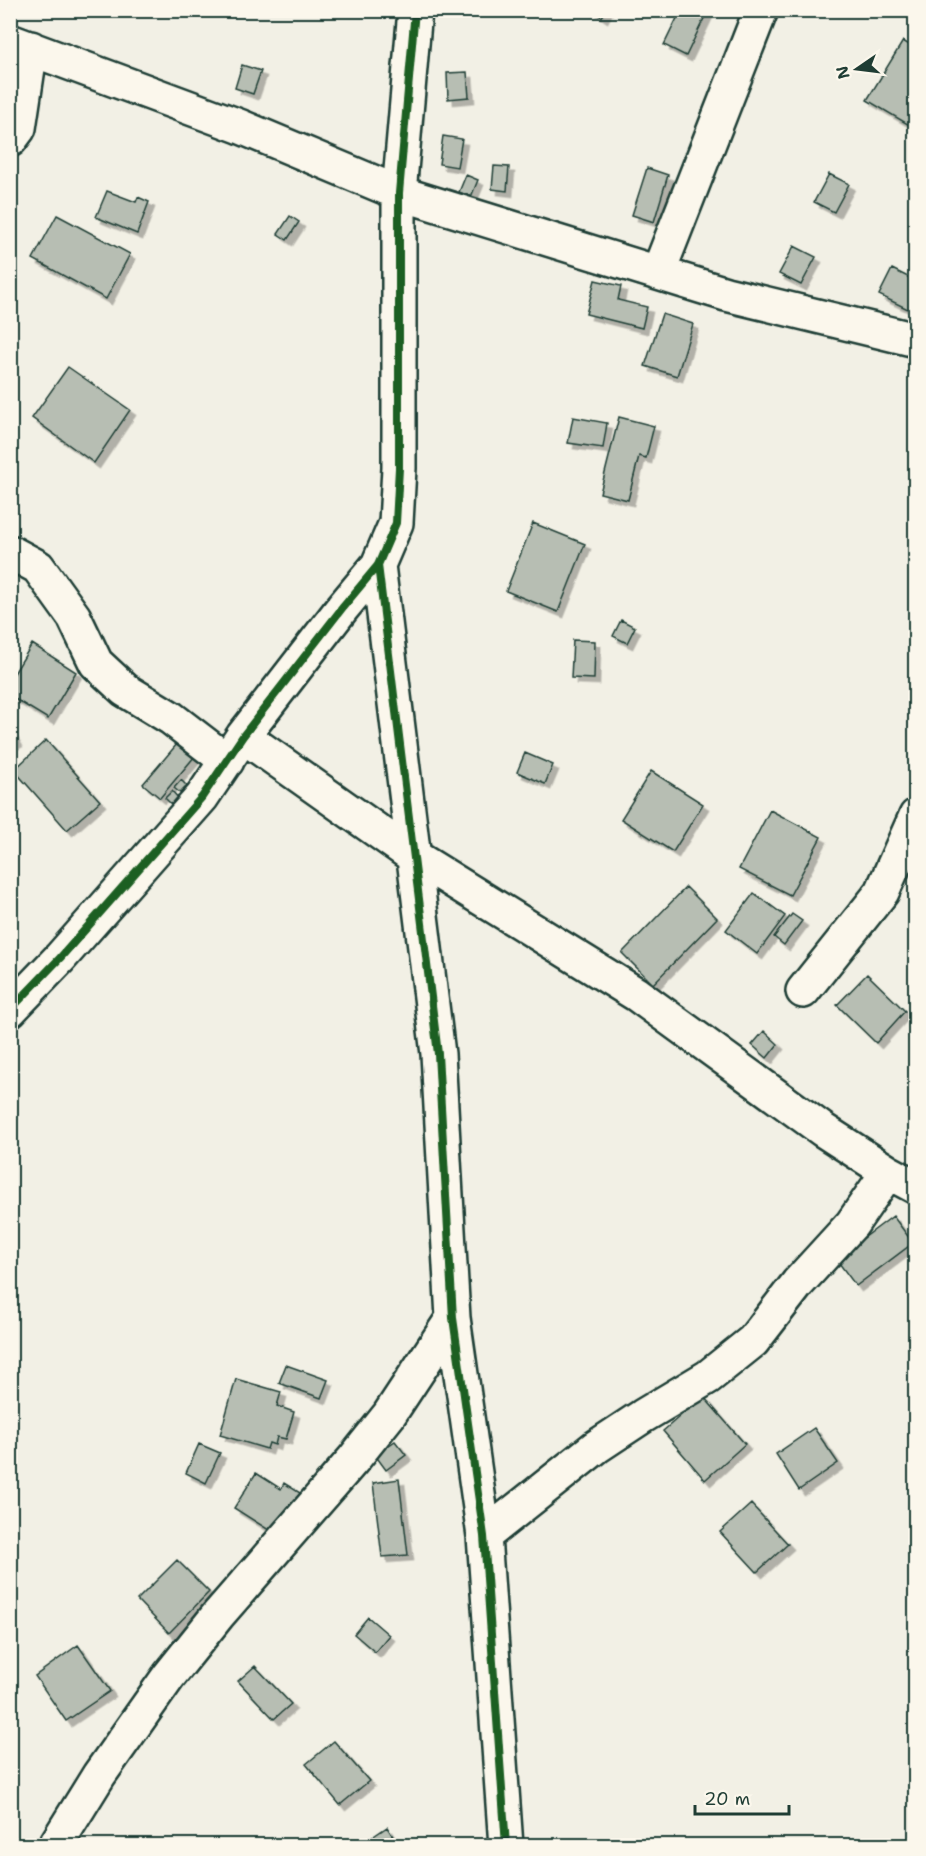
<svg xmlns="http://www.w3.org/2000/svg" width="926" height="1856" font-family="'Shantell Sans',sans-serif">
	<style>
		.building { fill: #b7beb3; stroke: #1f3d34; stroke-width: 1.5; filter: url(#shadow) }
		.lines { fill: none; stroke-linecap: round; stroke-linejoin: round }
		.minor-casing { stroke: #1f3d34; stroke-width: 38 }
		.minor { stroke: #fbf7ec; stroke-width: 33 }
		.cycleway-casing { stroke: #fbf7ec; stroke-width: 11 }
		.cycleway { stroke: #1b5e20; stroke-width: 8 }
	</style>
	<defs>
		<filter id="shadow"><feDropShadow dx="5.5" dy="5.5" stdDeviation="0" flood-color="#0004"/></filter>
	</defs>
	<rect width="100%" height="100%" fill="#f2f0e5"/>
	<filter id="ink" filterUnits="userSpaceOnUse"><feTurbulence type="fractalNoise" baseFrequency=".0167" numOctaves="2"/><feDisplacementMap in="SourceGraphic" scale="12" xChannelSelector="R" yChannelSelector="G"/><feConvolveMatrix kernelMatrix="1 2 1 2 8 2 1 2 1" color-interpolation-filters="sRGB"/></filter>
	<g filter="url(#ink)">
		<path class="building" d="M592 10H606L602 17Z
			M681 10H708L686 56 664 45Z
			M903 41 916 49V129L867 100Z
			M242 65 261 71 253 94 235 88Z
			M467 72 469 97 448 99 447 73Z
			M443 136 462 139 457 167 439 164Z
			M494 166 509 167 507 191 492 189Z
			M647 168 668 175 654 222 632 215Z
			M829 174 849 184 834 212 814 202Z
			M466 175 478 180 471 197 459 192Z
			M107 191 136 202 138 197 149 202 137 234 96 217Z
			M57 215 130 254 106 299 33 259Z
			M290 216 299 222 287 240 278 234Z
			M794 246 816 257 801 285 779 274Z
			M892 269 916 281V313L879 295Z
			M595 280 621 286 618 300 647 307 642 328 586 314Z
			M662 314 693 324 677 376 645 366Z
			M68 367 130 410 94 463 32 418Z
			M573 417 607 423 603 448 568 443Z
			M619 417 654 426 646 458 639 456 628 500 600 493Z
			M533 523 585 544 558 612 506 591Z
			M621 620 635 627 627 643 613 636Z
			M573 640 595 641 594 679 571 678Z
			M32 644 76 672 48 719 10 696V680Z
			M10 729 17 741 10 745Z
			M183 737 200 750 160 798 143 784Z
			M46 740 100 801 67 830 14 770Z
			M525 753 553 765 545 784 517 772Z
			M651 771 703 804 673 852 621 819Z
			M181 780 187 786 180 793 174 788Z
			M172 791 180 800 173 806 165 798Z
			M770 810 821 837 790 895 739 869Z
			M686 887 717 918 653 984 622 953Z
			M754 893 785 916 757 954 726 930Z
			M792 914 802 921 784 945 774 937Z
			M867 974 905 1011 876 1043 837 1005Z
			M764 1031 778 1044 767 1058 752 1045Z
			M893 1216 913 1243 856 1286 836 1259Z
			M286 1365 328 1380 321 1398 279 1383Z
			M236 1379 281 1392 277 1406 294 1412 286 1439 277 1437 275 1445 269 1443 267 1449 220 1435Z
			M703 1396 745 1444 705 1480 663 1431Z
			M814 1428 838 1463 799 1490 776 1454Z
			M395 1441 406 1455 386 1470 375 1455Z
			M199 1444 220 1453 206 1483 186 1473Z
			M256 1473 281 1489 284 1483 305 1496 297 1509 290 1504 272 1532 234 1508Z
			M399 1479 408 1555 382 1557 373 1483Z
			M751 1504 788 1544 757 1572 720 1532Z
			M177 1560 209 1592 169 1633 137 1600Z
			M368 1617 389 1635 375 1652 354 1634Z
			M78 1645 110 1691 66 1721 35 1676Z
			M255 1666 291 1704 274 1719 238 1681Z
			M334 1741 369 1781 340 1805 306 1764Z
			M387 1827 399 1846H363L362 1844Z"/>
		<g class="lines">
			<g class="minor-casing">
				<path id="minor" d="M10 41 239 126 399 193 726 294 916 340
					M10 140 19 128 31 48
					M658 273 761 10
					M10 552 38 567 74 617 96 663 125 690 171 718 227 761
					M378 565 438 1054 453 1318 484 1536 506 1846
					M243 736 413 856 636 994 823 1130 888 1172 916 1187
					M803 991 882 892 916 816
					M10 1010 60 958 202 797 243 736 343 607 378 565 396 523 399 468V193L415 10
					M484 1536 596 1447 643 1416 708 1377 753 1341 798 1283 852 1224 888 1172
					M55 1846 99 1775 169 1676 218 1615 353 1460 389 1415 453 1318"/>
			</g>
			<use href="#minor" class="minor"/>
			<g class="cycleway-casing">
				<path id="cycleway" d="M378 565 438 1054 453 1318 484 1536 506 1846
					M10 1010 60 958 202 797 243 736 343 607 378 565 396 523 399 468V193L415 10"/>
			</g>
			<use href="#cycleway" class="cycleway"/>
		</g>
	</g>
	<rect width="926" height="1856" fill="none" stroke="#fbf7ec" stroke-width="36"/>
	<rect x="18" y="18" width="890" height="1820" fill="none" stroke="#1f3d34" stroke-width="2" filter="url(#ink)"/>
	<g transform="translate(857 69) rotate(256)" stroke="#fbf7ec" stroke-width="4.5" paint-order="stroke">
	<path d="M0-4.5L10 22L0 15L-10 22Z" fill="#1f3d34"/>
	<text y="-9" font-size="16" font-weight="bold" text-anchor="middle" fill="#1f3d34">N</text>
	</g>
	<path d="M695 1805v9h94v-9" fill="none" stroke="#1f3d34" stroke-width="3"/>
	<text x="704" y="1805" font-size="18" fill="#1f3d34" stroke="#fbf7ec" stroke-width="4.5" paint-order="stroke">20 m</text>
</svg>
